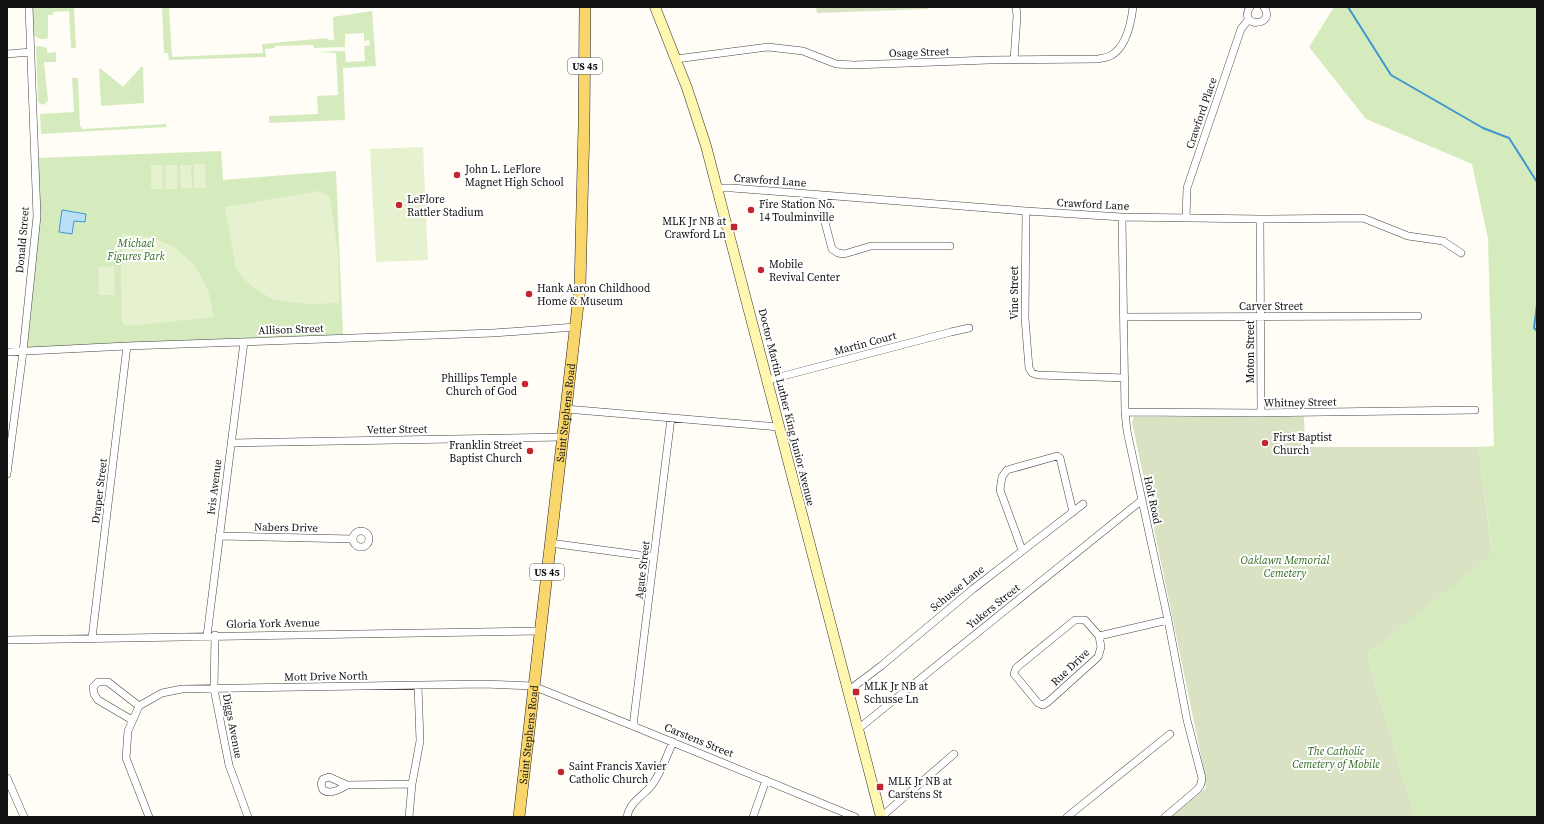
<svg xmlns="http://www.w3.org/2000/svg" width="1544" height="824" font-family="'Source Serif 4',serif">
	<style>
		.green { fill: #d5ebbd }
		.cemetery { fill: #d9e3c4 }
		.pitch { fill: #e6f2cf }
		.water { fill: #b9e0f7; stroke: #3f96cf }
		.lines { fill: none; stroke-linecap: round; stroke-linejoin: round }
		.stream { stroke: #3f96cf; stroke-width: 2 }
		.street-casing { stroke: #444; stroke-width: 8 }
		.secondary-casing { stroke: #333; stroke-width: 11 }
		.primary-casing { stroke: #222; stroke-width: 12 }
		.street { stroke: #fff; stroke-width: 7 }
		.secondary { stroke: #fff6b0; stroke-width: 10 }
		.primary { stroke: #f9d66b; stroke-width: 11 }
		.poi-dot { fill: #c4262e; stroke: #fff; stroke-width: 1.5 }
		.labels { text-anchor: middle; stroke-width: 4; stroke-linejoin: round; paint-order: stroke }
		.shield { fill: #fff; stroke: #585858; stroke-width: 1 }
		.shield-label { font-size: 10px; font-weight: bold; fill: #111 }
		.street-label { font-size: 11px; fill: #111; stroke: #fff }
		.poi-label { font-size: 11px; fill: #111; stroke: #fff; text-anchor: start }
		.park-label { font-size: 11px; font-style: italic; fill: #2f6b1f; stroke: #fff }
	</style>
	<rect width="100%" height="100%" fill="#fffdf5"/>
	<path class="green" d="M32 7H74L76 48H71L69 11 53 12V15H48V36L47 39H40L33 35Z
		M162 7H169L172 57 263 53 262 44 327 38 329 40H334L333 17 372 11 376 66 343 68 345 120 269 123V116L318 114 317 96 338 95 336 53 315 52 345 51 346 62 365 61 364 46 370 45 369 40 364 41V33L345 34V47L314 48V45L275 46V48L265 49 266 57 169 60 168 53H164Z
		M1334 7H1537V817H1415L1367 655 1492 553 1479 447 1494 446 1488 239 1472 164 1366 119 1309 47Z
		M39 46 47 48V53L56 52V62H44L48 101 43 105 39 103 38 101 36 47Z
		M141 67H143L144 103 101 106 99 69H101L122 86H124Z
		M72 78H78L80 126 83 129 166 124 167 127 41 134 40 114 74 112Z
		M221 151 223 180 336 171 343 336 25 350 37 158Z"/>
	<path class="cemetery" d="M816 7H928V9L817 13Z
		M1134 417H1304L1305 447H1479L1492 554 1367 655 1415 817H1171L1206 788 1205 775 1132 422Z"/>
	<path class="pitch" d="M423 147 428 260 376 262 370 149Z
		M194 164H205L206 188H194Z
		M151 165H162L163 189H151Z
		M165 165H177V189H166Z
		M180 165H191L192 188 181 189Z
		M319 191 330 197 338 253 339 303 311 304 273 300 250 285 236 270 225 207Z
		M122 234C130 235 139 235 147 237 186 245 211 279 213 317L128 326 122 323 121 282Z
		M114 266 115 295H99L98 267Z"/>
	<path class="water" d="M62 210 86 214 85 222 74 221 72 234 59 232Z"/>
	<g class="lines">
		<path class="stream" d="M1348 7 1391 75 1483 128 1509 138 1537 182
			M1537 305 1534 328 1537 331"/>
		<g class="street-casing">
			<path id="street" d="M1250 7C1237 28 1277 27 1264 7
				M7 54 31 52
				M676 59 768 47 803 51 836 64 854 65 989 60 1098 59C1101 58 1106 58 1110 56 1126 48 1131 24 1133 7
				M1014 60 1017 16 1016 7
				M717 188H732L1026 211 1122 217 1260 219 1363 218 1408 236 1443 241 1461 253
				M821 195 822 211 832 249 838 253 844 254 871 246H950
				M1026 211 1025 318 1029 368 1032 373 1038 375 1125 378
				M1122 217 1125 412 1127 431 1168 620 1187 720 1202 778 1201 784 1198 789 1165 817
				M1186 218 1187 188 1241 29 1249 19
				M1260 219 1261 413
				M1124 317 1418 316
				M7 352 127 346 493 333 575 327
				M768 380 951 332 969 328
				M566 409 779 427
				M1125 412 1261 413 1475 410
				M231 443 563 437
				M7 474 23 352 37 216 29 7
				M353 539a8 8 0 1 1 16 0a8 8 0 1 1-16 0Z
				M219 536 353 539
				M550 543 654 557
				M1022 550 1000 490 1002 477 1007 470 1057 456 1060 458 1073 512
				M215 635 214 689 229 765 248 817
				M207 636 244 342
				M1099 636 1085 620H1075L1016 668 1014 674 1038 703 1043 705 1048 702 1098 657 1101 647 1099 636 1168 620
				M92 638 127 346
				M7 640 540 631
				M848 691 881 666 973 589 1083 504
				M132 720 98 700 94 694 93 687 98 682H108L139 706
				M633 726 671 418
				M858 729 1142 500
				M329 777 347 785C340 789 331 795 323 790L321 784 323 779Z
				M7 778 24 817
				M347 785 412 784
				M149 817 126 758 128 731 139 706 162 693 182 689 483 684 533 686 633 726 855 817
				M409 817 412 784 420 741 418 686
				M627 817C630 800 645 796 654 782 662 770 667 755 673 742
				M753 817 766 780
				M881 817 954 754
				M1067 817 1170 734"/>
		</g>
		<g class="secondary-casing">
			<path id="secondary" d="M655 7 687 88 706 146 881 817"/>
		</g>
		<g class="primary-casing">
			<g id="primary">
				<path id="s1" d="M519 817 580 287 584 125 585 7"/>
			</g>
		</g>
		<use href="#street" class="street"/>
		<use href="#secondary" class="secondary"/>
		<use href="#primary" class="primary"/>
	</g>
	<g class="poi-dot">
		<circle cx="457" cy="175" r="4"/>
		<circle cx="399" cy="205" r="4"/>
		<circle cx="751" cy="210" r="4"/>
		<rect x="730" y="223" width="8" height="8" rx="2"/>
		<circle cx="761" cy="270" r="4"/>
		<circle cx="529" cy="294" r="4"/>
		<circle cx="525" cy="384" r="4"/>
		<circle cx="1265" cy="443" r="4"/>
		<circle cx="530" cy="451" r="4"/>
		<rect x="852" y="688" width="8" height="8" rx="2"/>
		<circle cx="561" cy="772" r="4"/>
		<rect x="876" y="783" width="8" height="8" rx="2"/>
	</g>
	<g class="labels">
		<g class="shield">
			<rect x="568" y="58" width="34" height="16" rx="3"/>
			<rect x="530" y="564" width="34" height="16" rx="3"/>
		</g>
		<g class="shield-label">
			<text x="585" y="70">US 45</text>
			<text x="547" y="576">US 45</text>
		</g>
		<g class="street-label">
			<text transform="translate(919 52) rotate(-2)" y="4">Osage Street</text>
			<text transform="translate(1201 113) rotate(-71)" y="4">Crawford Place</text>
			<text transform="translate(770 180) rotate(4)" y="4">Crawford Lane</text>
			<text transform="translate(1093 204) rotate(3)" y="4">Crawford Lane</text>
			<text transform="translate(22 240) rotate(-85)" y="4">Donald Street</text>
			<text transform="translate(1014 293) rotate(-90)" y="4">Vine Street</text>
			<text x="1271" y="310">Carver Street</text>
			<text transform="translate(291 329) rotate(-2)" y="4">Allison Street</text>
			<text transform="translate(865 343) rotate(-15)" y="4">Martin Court</text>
			<text transform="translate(1250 352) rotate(-90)" y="4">Moton Street</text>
			<text transform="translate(1300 402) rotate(-1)" y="4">Whitney Street</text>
			<text transform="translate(787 407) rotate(76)" y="4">Doctor Martin Luther King Junior Avenue</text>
			<text dy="4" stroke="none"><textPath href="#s1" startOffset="407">Saint Stephens Road</textPath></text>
			<text transform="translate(397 429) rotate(-1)" y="4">Vetter Street</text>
			<text transform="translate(214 487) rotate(-83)" y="4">Ivis Avenue</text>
			<text transform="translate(99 491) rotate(-83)" y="4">Draper Street</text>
			<text transform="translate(1153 500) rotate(78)" y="4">Holt Road</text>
			<text transform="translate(286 527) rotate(1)" y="4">Nabers Drive</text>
			<text transform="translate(642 570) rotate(-83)" y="4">Agate Street</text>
			<text transform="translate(957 588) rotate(-39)" y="4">Schusse Lane</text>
			<text transform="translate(993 606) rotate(-39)" y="4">Yukers Street</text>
			<text transform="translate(273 623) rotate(-1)" y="4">Gloria York Avenue</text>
			<text transform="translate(1070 667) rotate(-44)" y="4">Rue Drive</text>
			<text transform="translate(326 676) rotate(-1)" y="4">Mott Drive North</text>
			<text transform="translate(233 726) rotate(79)" y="4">Diggs Avenue</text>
			<text dy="4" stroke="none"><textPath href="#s1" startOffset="83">Saint Stephens Road</textPath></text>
			<text transform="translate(699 740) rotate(22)" y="4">Carstens Street</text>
		</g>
		<g class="poi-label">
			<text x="465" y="173">John L. LeFlore<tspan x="465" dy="13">Magnet High School</tspan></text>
			<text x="407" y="203">LeFlore<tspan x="407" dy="13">Rattler Stadium</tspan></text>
			<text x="759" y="208">Fire Station No.<tspan x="759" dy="13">14 Toulminville</tspan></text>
			<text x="726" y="225" text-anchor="end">MLK Jr NB at<tspan x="726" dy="13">Crawford Ln</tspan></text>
			<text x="769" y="268">Mobile<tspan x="769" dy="13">Revival Center</tspan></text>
			<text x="537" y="292">Hank Aaron Childhood<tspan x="537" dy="13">Home &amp; Museum</tspan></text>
			<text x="517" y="382" text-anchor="end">Phillips Temple<tspan x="517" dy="13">Church of God</tspan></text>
			<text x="1273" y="441">First Baptist<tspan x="1273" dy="13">Church</tspan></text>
			<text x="522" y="449" text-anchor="end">Franklin Street<tspan x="522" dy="13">Baptist Church</tspan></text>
			<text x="864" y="690">MLK Jr NB at<tspan x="864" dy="13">Schusse Ln</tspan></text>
			<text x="569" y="770">Saint Francis Xavier<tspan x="569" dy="13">Catholic Church</tspan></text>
			<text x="888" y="785">MLK Jr NB at<tspan x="888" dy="13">Carstens St</tspan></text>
		</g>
		<g class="park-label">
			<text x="136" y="247">Michael<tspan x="136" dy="13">Figures Park</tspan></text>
			<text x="1285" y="564">Oaklawn Memorial<tspan x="1285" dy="13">Cemetery</tspan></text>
			<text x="1336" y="755">The Catholic<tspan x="1336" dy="13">Cemetery of Mobile</tspan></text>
		</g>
	</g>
	<rect width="1544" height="824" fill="none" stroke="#111111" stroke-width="16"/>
</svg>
